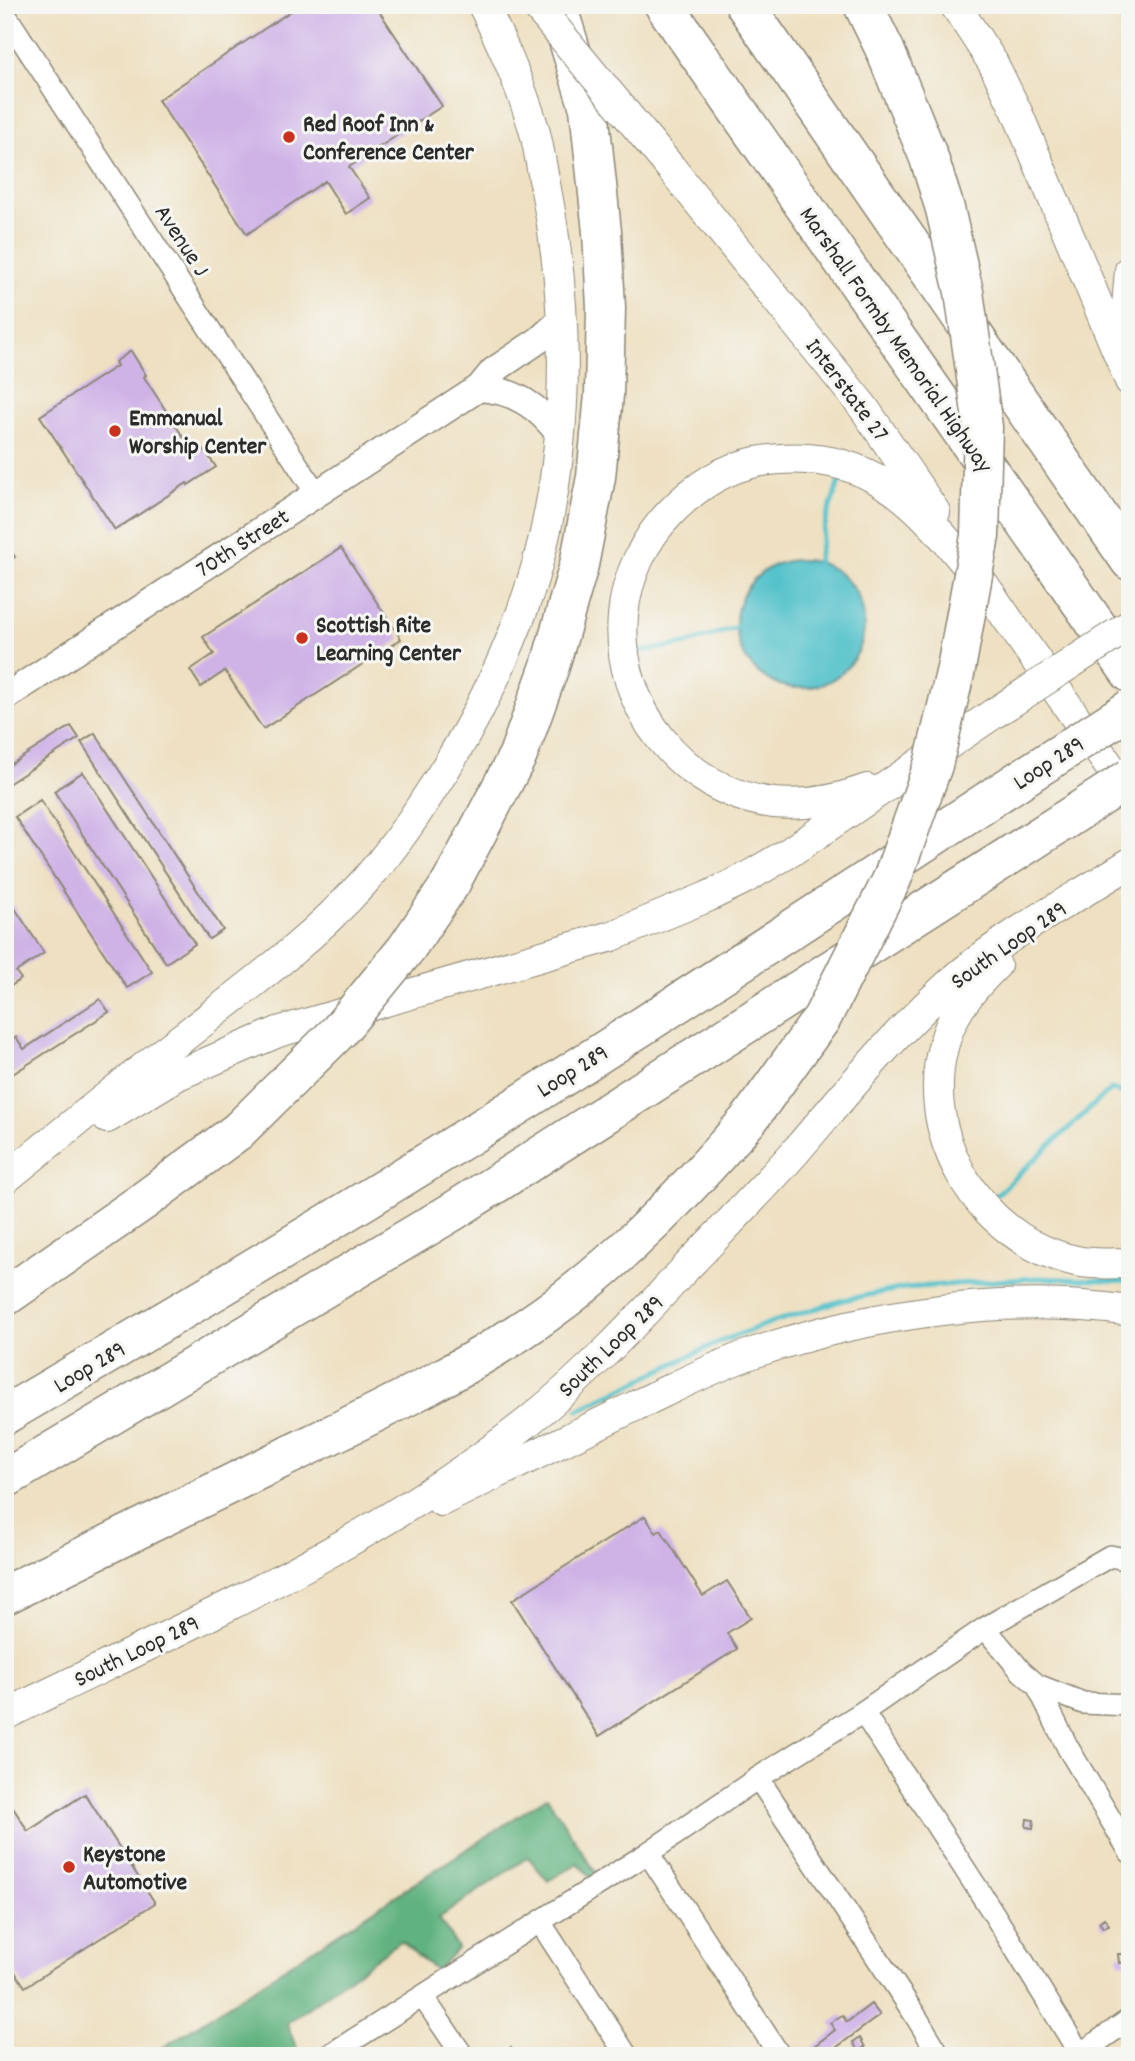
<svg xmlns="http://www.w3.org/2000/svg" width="1135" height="2061" font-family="Dekko,sans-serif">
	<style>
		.forest { fill: #61b280; stroke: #466e56; stroke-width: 2 }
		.water { fill: #55c2cb; stroke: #40767b; stroke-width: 2 }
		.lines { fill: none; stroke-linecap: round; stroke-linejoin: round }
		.stream { stroke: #55c2cb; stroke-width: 5 }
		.building { fill: #cfb3e7 }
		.minor-casing { stroke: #8c8676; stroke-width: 24 }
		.tertiary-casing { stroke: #8c8676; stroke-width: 29 }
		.secondary-casing { stroke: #8c8676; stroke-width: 32 }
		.motorway-casing { stroke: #8c8676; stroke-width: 41 }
		.minor { stroke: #fff; stroke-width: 21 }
		.tertiary { stroke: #fff; stroke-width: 26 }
		.secondary { stroke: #fff; stroke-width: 30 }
		.motorway { stroke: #fff; stroke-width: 38 }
		.secondary-bridge-casing { stroke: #8c8676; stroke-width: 32; stroke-linecap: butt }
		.motorway-bridge-casing { stroke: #8c8676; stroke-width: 41; stroke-linecap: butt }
		.secondary-bridge { stroke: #fff; stroke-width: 30 }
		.motorway-bridge { stroke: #fff; stroke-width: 38 }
		.poi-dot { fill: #c8321e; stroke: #f6f6f2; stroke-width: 2.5 }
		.labels { text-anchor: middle; stroke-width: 6; stroke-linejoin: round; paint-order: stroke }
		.poi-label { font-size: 24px; font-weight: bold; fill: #2b2b2b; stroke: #f6f6f2; text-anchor: start }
		.street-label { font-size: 24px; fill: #2b2b2b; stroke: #f6f6f2 }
	</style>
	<rect width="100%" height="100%" fill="#f6f6f2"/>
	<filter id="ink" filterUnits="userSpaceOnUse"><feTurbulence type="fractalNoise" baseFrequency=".0143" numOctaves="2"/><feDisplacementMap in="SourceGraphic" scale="14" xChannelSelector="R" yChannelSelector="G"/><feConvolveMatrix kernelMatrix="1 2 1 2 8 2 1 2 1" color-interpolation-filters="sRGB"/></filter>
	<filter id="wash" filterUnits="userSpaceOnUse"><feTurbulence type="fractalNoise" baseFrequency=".00686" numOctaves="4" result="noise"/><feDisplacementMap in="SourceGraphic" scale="28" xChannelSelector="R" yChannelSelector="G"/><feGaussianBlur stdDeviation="1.57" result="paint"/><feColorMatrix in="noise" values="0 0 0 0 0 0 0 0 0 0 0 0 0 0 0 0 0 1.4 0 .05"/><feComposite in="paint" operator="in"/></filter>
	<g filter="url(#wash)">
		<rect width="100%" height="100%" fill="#eee0c1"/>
		<path class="forest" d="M547 1797 600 1879 595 1882 578 1863 548 1881 528 1857 439 1918 458 1948 437 1971 400 1941 287 2023 299 2056H150Z"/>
		<path class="water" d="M736 624a64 64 0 1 1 128 0a64 64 0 1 1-128 0Z"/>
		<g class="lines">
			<path class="stream" d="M817 563 827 516 840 479
				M637 652 686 644 737 627
				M994 1197 1111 1089 1130 1095
				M578 1410 719 1342 767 1324 843 1300 905 1288 1035 1278 1130 1281"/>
		</g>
		<g id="blocks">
			<path class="building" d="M300 5H375L442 106 349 167 370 198 346 214 325 181 247 234 158 100Z
				M131 351 146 375 144 377 193 452 202 447 216 467 188 485 187 483 115 530 40 416 117 366 115 362Z
				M5 542 15 557 5 564Z
				M341 548 401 639 263 729 225 671 201 687 190 670 214 654 203 637Z
				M71 726 79 738 5 786V768Z
				M95 733 223 930 209 939 81 742Z
				M83 772 195 944 166 963 54 791Z
				M40 800 152 972 127 988 15 817Z
				M5 893 44 953 16 972 21 979 5 990Z
				M100 999 109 1012 5 1079V1044L16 1037 24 1049Z
				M645 1516 656 1533 661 1530 703 1596 727 1581 751 1618 727 1633 737 1649 599 1736 512 1600Z
				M85 1794 155 1903 25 1987 5 1957V1801L8 1800 28 1831Z
				M1027 1819 1034 1820 1033 1828 1026 1827Z
				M1104 1918 1109 1925 1103 1928 1099 1922Z
				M1118 1954H1125L1126 1962 1119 1963Z
				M871 2004 880 2015 825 2056H801L835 2030 830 2023 842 2015 847 2022Z
				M860 2038 865 2047 858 2051 853 2042Z
				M511 2047 518 2056H504Z"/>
		</g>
	</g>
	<g filter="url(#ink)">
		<use href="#blocks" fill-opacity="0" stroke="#8c8676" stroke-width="2"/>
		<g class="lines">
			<g class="minor-casing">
				<path id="minor" d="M5 14 316 493
					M985 1628 1021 1671 1037 1685 1083 1703 1130 1705
					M1037 1685 1068 1748 1130 1852
					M863 1712 992 1911 1080 2054
					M758 1778 915 2015 940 2056
					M648 1853 780 2056
					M540 1922 627 2056
					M423 1997 463 2056
					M328 2056 648 1853 758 1778 863 1712 985 1628 1110 1556 1130 1560
					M1077 2056 1130 2019"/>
			</g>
			<g class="tertiary-casing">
				<path id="tertiary" d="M479 388C514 390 538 406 559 434
					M5 697 479 388 493 371 539 340 561 320"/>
			</g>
			<g class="secondary-casing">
				<path id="secondary" d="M955 5 993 63 1017 112 1130 381
					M671 168 864 408 935 512
					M1130 270 1126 318 1130 354
					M982 582 1130 796
					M867 789C837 800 806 806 774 803 682 792 615 706 623 616 626 578 644 539 671 512 695 487 722 469 756 462 803 454 848 459 888 486 930 513 961 560 993 597
					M996 965C976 985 956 1007 947 1034 913 1130 978 1240 1076 1261 1094 1265 1112 1263 1130 1263
					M107 1118 178 1075 278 1032 612 936 707 897 744 879 790 852 993 714
					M5 1179C64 1131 122 1084 182 1038 245 989 310 942 364 882 389 854 411 823 431 791 466 738 495 682 518 622 571 487 573 326 545 184 541 166 539 147 534 129 521 86 503 45 483 5
					M441 1501C507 1469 572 1437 637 1405 675 1387 713 1367 753 1353 869 1313 1008 1293 1130 1311
					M5 1715C184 1626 373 1546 529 1421 585 1376 634 1324 683 1271 721 1231 760 1192 796 1151 844 1095 891 1037 946 987 1000 937 1068 903 1130 863"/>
			</g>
			<g class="motorway-casing">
				<path id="motorway" d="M664 5 1130 673
					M745 5 1130 561
					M863 5 885 50
					M451 883 518 755 550 666 579 565 596 477 604 395 606 308 602 232 589 108 557 5
					M5 1297 142 1202 238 1131
					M5 1415C103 1357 201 1300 298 1241 546 1092 788 932 1030 773
					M5 1479 452 1212 1065 820
					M5 1595C95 1551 185 1506 275 1462 367 1417 461 1374 544 1315 622 1260 688 1189 750 1118"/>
			</g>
			<use href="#minor" class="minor"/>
			<use href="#tertiary" class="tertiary"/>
			<use href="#secondary" class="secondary"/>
			<use href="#motorway" class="motorway"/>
			<g class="secondary-bridge-casing">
				<path id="secondary-bridge" d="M536 5 671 168
					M993 714 1130 625"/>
			</g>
			<g class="motorway-bridge-casing">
				<path id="motorway-bridge" d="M1030 773 1130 709
					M1065 820 1130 778
					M750 1118 822 1018 892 879 933 765 956 669 980 536 983 427 964 292 945 209 929 158 885 50
					M238 1131 339 1031 406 949 451 883"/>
			</g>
			<use href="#secondary-bridge" class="secondary-bridge"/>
			<use href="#motorway-bridge" class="motorway-bridge"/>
		</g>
	</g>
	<g class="poi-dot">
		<circle cx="289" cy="137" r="7"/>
		<circle cx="115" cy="431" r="7"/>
		<circle cx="302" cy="638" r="7"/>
		<circle cx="69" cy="1867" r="7"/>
	</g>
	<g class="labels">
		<g class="poi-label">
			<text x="303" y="131">Red Roof Inn &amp;<tspan x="303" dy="28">Conference Center</tspan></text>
			<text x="129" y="425">Emmanual<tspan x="129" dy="28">Worship Center</tspan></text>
			<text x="316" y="632">Scottish Rite<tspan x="316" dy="28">Learning Center</tspan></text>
			<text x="83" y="1861">Keystone<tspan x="83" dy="28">Automotive</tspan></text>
		</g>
		<g class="street-label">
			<text transform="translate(183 240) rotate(57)" y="8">Avenue J</text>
			<text transform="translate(897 339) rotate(55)" y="8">Marshall Formby Memorial Highway</text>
			<text transform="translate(848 389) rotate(53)" y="8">Interstate 27</text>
			<text transform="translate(242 542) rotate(-33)" y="8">70th Street</text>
			<text transform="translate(1048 762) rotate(-33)" y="8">Loop 289</text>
			<text transform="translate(1008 944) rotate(-35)" y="8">South Loop 289</text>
			<text transform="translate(572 1070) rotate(-32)" y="8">Loop 289</text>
			<text transform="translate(610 1345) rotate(-44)" y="8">South Loop 289</text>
			<text transform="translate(89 1366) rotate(-31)" y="8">Loop 289</text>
			<text transform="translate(136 1650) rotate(-26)" y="8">South Loop 289</text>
		</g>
	</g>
	<rect width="1135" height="2061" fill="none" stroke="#f6f6f2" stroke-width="28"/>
</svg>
